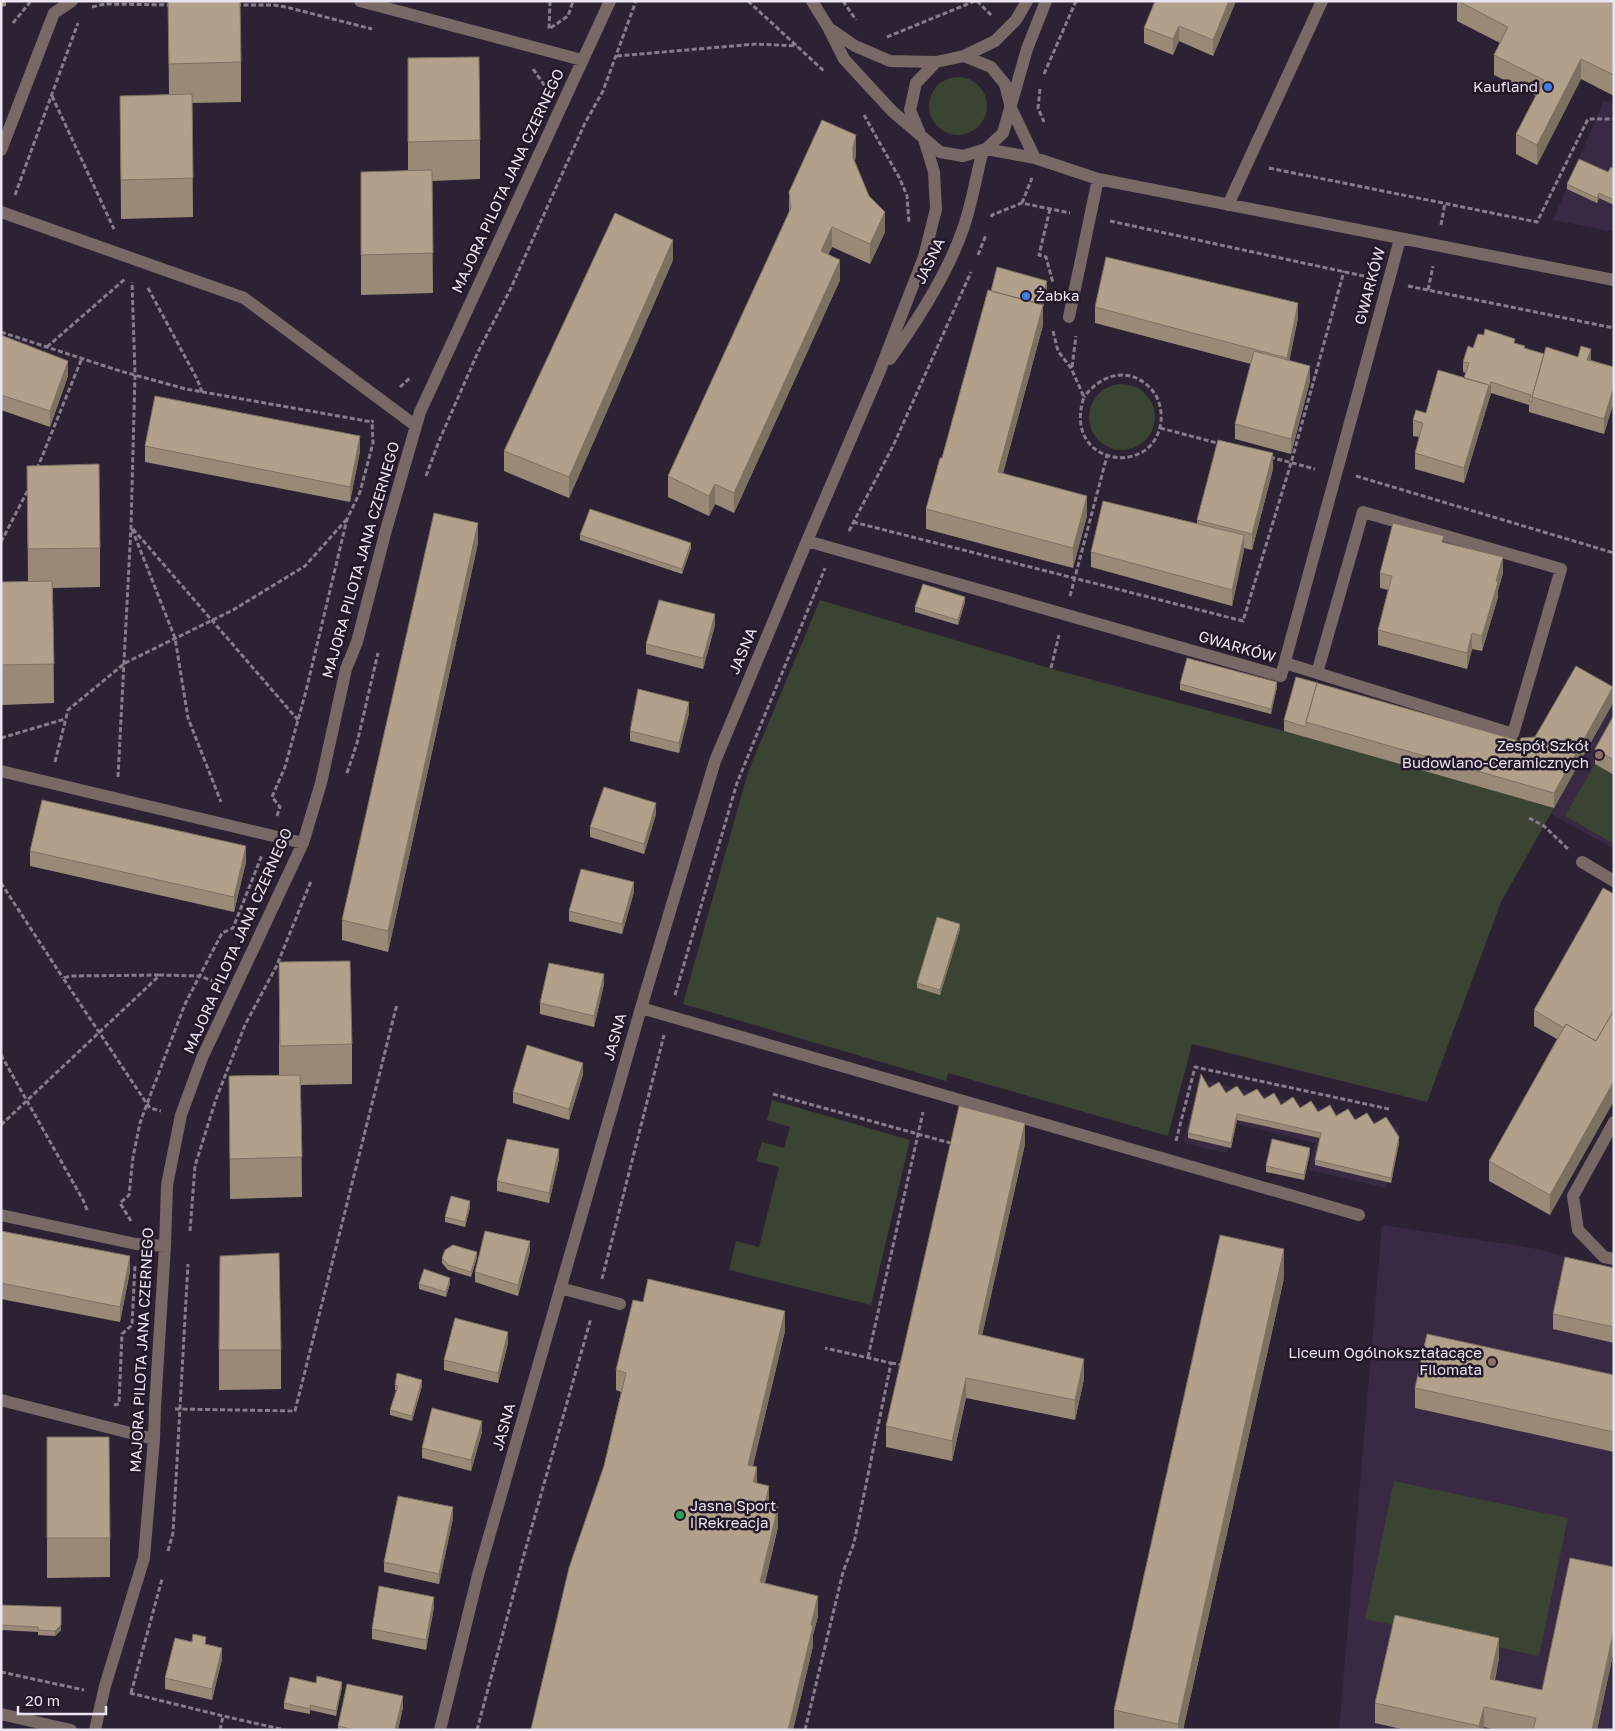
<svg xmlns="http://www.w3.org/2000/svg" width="1615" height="1731" font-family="'Golos Text',sans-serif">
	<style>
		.built { fill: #392942 }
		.green { fill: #3b4333 }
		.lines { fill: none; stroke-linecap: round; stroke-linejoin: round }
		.path { stroke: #867c8c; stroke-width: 3; stroke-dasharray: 5 2.5; stroke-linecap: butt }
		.minor { stroke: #786866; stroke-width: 12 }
		.wall { fill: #988a77 }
		.shaded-wall { fill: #7c7161 }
		.building { fill: #b1a18a; stroke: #7c7161 }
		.shop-dot { fill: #3f7fe0; stroke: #23182a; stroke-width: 2 }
		.education-dot { fill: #8d6e63; stroke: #23182a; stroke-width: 2 }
		.leisure-dot { fill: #2e9e5b; stroke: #23182a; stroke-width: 2 }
		.labels { text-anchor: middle; stroke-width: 5; stroke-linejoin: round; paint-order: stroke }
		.poi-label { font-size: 15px; fill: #ece4f1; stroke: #23182a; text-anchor: end }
		.street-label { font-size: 15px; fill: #ece4f1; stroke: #23182a }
	</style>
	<rect width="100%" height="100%" fill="#2d2134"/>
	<path class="built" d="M1604 100 1614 105V232L1553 220Z
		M1614 702V849L1551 814Z
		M1199 1079 1400 1127 1386 1188 1309 1170 1315 1143 1234 1123 1226 1153 1183 1143Z
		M1382 1225 1532 1248 1614 1268V1730H1339Z"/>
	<path class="green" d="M929 106a29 29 0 1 1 58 0a29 29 0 1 1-58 0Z
		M1089 417a33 33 0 1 1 66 0a33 33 0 1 1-66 0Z
		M820 600 1056 670 1284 731 1554 808 1501 902 1427 1102 1192 1044 1168 1136 948 1073 946 1081 683 1004 748 772Z
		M1595 764 1614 775V844L1565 816Z
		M772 1100 910 1140 871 1305 729 1270 736 1241 759 1247 779 1167 756 1161 762 1142 784 1148 790 1127 767 1120Z
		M1394 1481 1568 1518 1539 1656 1365 1619Z"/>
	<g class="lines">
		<path class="path" d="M550 1 549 29 568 16 573 1
			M748 1 825 72
			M843 1 856 20
			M977 1 991 15
			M236 5H273L286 7 372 29
			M92 7 105 4 173 5
			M13 23 31 1
			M887 37 975 1
			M617 56 756 44 797 46
			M533 69 547 89
			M1044 74 1076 1
			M1040 89 1038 108 1044 122
			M52 96 114 229
			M864 115 900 179 907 196 909 223
			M1269 168 1537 222 1588 119H1614
			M15 195 78 23
			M1022 203 1032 178
			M1050 209 1039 255 1046 257 1053 283
			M991 217 992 215 1022 203 1070 213
			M1110 221 1368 277
			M1441 225 1445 203
			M978 255 986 235
			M1408 286 1614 328
			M148 288 197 379 202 392
			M1428 290 1433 266
			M1053 331 1058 351 1071 368 1084 397C1061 466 1155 479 1161 421 1162 410 1159 398 1152 390 1130 365 1101 374 1084 397
			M1 332 120 371 186 389 372 422 373 420
			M47 347 125 279
			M1072 367 1076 336
			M400 387 410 378
			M1160 428 1221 444
			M1270 457 1315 469
			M37 469 82 358
			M426 476 439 441 478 352 510 290 585 123 603 91 636 1
			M1356 476 1614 553
			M853 522 1243 621 1291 463 1344 271
			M132 529 175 638 188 718 221 802
			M133 529 298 720
			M849 531 894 444 971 272
			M1 542 29 488
			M1070 596 1107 456
			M1051 668 1059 635
			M1 738 65 719
			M55 762 68 710 125 663 233 610 305 566 346 520
			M347 773 357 743 378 653
			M118 777 131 527 135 374 132 282
			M277 816 280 807 272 797 285 767 306 691 347 519 360 492 373 443 372 422
			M1529 818 1544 826 1568 849
			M1 883 63 978
			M159 975 71 976 63 978 147 1104 150 1108 161 1111
			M675 995 737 783 825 568
			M1 1055 83 1200 88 1212
			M773 1094 954 1144
			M1 1125 160 975 200 976 215 982
			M1176 1141 1195 1067 1389 1109
			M131 1221 120 1203 129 1195 133 1157 140 1123 147 1104 185 1004 222 933 233 928 262 855
			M190 1231 195 1166 216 1099 245 1025 277 965 311 881
			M602 1279 664 1035
			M868 1357 923 1112
			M891 1363 903 1365
			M114 1405 119 1404 122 1334 132 1325 135 1265
			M175 1409 295 1411 397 1004
			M168 1551 173 1533 188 1264
			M1 1672 84 1690
			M130 1693 223 1716 285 1730
			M131 1693 162 1579
			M220 1730 223 1716
			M477 1730 525 1551 591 1318
			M805 1730 843 1572 854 1543 891 1363 825 1348"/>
		<path class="minor" d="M360 1 582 60
			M812 1 828 27 844 59 892 111 940 152 963 156 986 149 1003 133 1027 49 1046 1
			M830 29 855 46 890 61 936 62 964 56 991 67 1005 84 1011 108 1035 158
			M964 56 995 41 1016 20 1027 1
			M920 134 910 110 916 83 936 62
			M986 149 1035 158 1098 179 1614 280
			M1 150 54 13 72 1
			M1228 205 1322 1
			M1 212 244 298 416 426
			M1069 317 1098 179
			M890 359C917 321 948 273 963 229 972 204 976 176 983 150
			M807 541 1281 676 1400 239
			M1285 663 1513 734 1561 569 1363 512 1317 673
			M1 771 303 843
			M1582 862 1614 881
			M641 1008 1359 1215
			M1614 1122 1573 1196 1578 1230 1604 1257 1614 1259
			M1 1215 136 1244 165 1246
			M560 1288 620 1304
			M1 1400 154 1439
			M1 1714 71 1730
			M95 1730 105 1686 144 1558 154 1439 155 1407 165 1246 167 1185 181 1115 202 1058 303 843 321 783 346 669 357 642 386 530 420 412 610 1
			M440 1730 478 1575 641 1008 715 761 807 541 879 373 924 257 936 209 934 172 924 139"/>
	</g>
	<path class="wall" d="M1 1H6V6L1 7Z
		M168 1 241 62V102L192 103 193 217 121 219 120 96 169 95Z
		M1236 1 1213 56 1179 41 1173 55 1144 43V28Z
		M1457 1H1614V96L1581 79 1537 165 1516 154V134L1536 96 1494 75V55L1500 43 1457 21Z
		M408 58 480 140V179L432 181 433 293 361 295V172L408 171Z
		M856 155 855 161 869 196 885 232 870 264 832 247 828 254 840 280 734 513 715 504 709 516 668 497V476L789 212V192Z
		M1614 169V205L1599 198 1597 203 1567 189V184L1608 172Z
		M673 260 569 498 504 471V451Z
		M991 291H1047L1043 307V325L1003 473 1087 516 1073 568 926 529V509L942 458Z
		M1095 307 1298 318 1289 360 1310 381 1291 454 1235 439V424L1251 364 1095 323Z
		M1 335 68 376 50 427 1 410Z
		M1484 335 1515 343 1525 348 1544 354 1591 360 1614 367V401L1604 434 1529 412V405L1491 393 1464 483 1415 469V453L1419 437 1413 436V420L1426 413 1464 378 1466 373 1463 372V362Z
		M145 446 360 451 350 502 145 462Z
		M27 466 100 548V587L53 588 54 703 1 705V582H28Z
		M1273 469 1252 550 1244 548 1232 606 1091 567V552L1197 524V520Z
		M580 535 691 548 682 574 580 540Z
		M1444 542 1503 573 1498 590V597L1482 651 1472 649 1467 669 1378 645V630L1388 590 1380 588V573Z
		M478 543 388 952 342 940V920Z
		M965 602 958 625 915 612V607Z
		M715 625 703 669 646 654V644Z
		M1296 677 1520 741 1535 737 1613 703 1554 808 1284 731V720Z
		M1180 684 1277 687 1271 714 1180 690Z
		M689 713 679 753 630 741V731Z
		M1614 715V775L1595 764V749Z
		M656 814 644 854 590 837V827Z
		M30 851 246 862 234 912 30 866Z
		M634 892 622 934 569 921V911Z
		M1614 894 1550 1215 1489 1181V1161L1557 1039 1534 1026V1010Z
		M960 929 940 995 917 988V983Z
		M279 962 352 1044V1084L301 1085 302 1197 230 1199 229 1076 279 1075Z
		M604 984 594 1027 540 1014V1003Z
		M583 1074 569 1120 513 1103V1092Z
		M1209 1088 1226 1093 1264 1099 1281 1105 1374 1124 1399 1143 1391 1183 1315 1165V1160L1320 1138 1237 1120 1231 1148 1188 1138V1133Z
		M1025 1144 982 1335 1084 1379 1075 1420 966 1398 952 1461 886 1447V1426Z
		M1310 1153 1304 1180 1266 1172V1166Z
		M559 1159 549 1203 497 1191V1181Z
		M470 1207 465 1227 445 1222V1217Z
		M1 1231 130 1271 120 1322 1 1299Z
		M530 1251 518 1296 475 1282V1272Z
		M477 1257 471 1277 448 1270 442 1263V1258Z
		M1614 1268V1343L1553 1329V1314Z
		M1284 1278 1183 1730H1114V1710Z
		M450 1283 446 1297 419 1289V1284Z
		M785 1331 753 1466 757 1483 769 1505 778 1527 765 1583 818 1616 813 1635V1646L793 1730H531L569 1568 604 1466 621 1392 616 1390V1370Z
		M508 1343 498 1383 444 1370V1360Z
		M219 1350H281V1389L219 1390Z
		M1614 1375V1452L1415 1408V1388Z
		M395 1385 422 1386 412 1421 390 1415V1410L396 1390H395Z
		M482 1432 471 1471 422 1458V1448Z
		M47 1477 110 1538V1577L47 1578Z
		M453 1518 439 1584 384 1572V1562Z
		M1614 1567V1649L1597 1730H1496L1484 1727 1483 1730H1406L1375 1723V1703L1499 1658 1495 1680 1542 1690Z
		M1 1605 61 1630 55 1636 38 1635V1632L1 1630Z
		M434 1607 426 1650 372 1639V1629Z
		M192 1642 206 1645 222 1659 212 1700 165 1689V1678Z
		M342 1687 336 1716 310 1710V1714L284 1709V1703Z
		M403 1707 398 1730H338V1726Z"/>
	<path class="shaded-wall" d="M1229 1H1236L1213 56V40Z
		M1179 26V41L1173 55V39Z
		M1581 59V79L1537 165V145Z
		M856 135V155L853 168V148Z
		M1599 193V198L1597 203V198Z
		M885 212V232L870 264V244Z
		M832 227V247L821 271V251Z
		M673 240V260L569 498V477Z
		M840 260V280L734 513V493Z
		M1047 281V291L1043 307V325L998 492V472Z
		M1298 303V318L1287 373V358Z
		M1591 349V364L1587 360Z
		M68 361V376L50 427V411Z
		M1310 366V381L1291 454V439Z
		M1491 382V393L1464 483V468L1489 385Z
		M1614 386V401L1604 434V419Z
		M360 436V451L350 502V487Z
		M1273 453V469L1252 550V534Z
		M715 484V504L709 516V496Z
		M1087 496V516L1073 568V548Z
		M478 523V543L388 952V931Z
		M1244 535V551L1232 606V590Z
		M691 543V548L682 574V569Z
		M1503 557V573L1498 590V597L1482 651V636Z
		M965 597V602L958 625V620Z
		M715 614V625L703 669V658Z
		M1472 633V649L1467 669V653Z
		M1277 682V687L1271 714V709Z
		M1613 687V703L1554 808V793Z
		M689 702V713L679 753V743Z
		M656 803V814L644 854V844Z
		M246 846V862L234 912V897Z
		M634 882V892L622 934V924Z
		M960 924V929L940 995V990Z
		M604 974V984L594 1027V1016Z
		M583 1063V1074L569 1120V1109Z
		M1614 1081V1101L1550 1215V1195Z
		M1237 1114V1120L1231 1148V1143Z
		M1025 1123V1144L978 1354V1334Z
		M1399 1137V1143L1391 1183V1178Z
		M1310 1148V1153L1304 1180V1175Z
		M559 1149V1159L549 1203V1193Z
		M470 1201V1207L465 1227V1222Z
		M530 1241V1251L518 1296V1285Z
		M1284 1249V1278L1183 1730H1178V1724Z
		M477 1252V1257L471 1277V1272Z
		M130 1256V1271L120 1322V1307Z
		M450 1278V1283L446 1297V1292Z
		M785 1311V1331L748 1485V1465Z
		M508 1332V1343L498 1383V1373Z
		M1084 1359V1379L1075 1420V1400Z
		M966 1378V1398L952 1461V1441Z
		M422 1380V1386L412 1421V1416Z
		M482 1421V1432L471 1471V1460Z
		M757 1467V1487L753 1482Z
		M769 1486V1506L765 1504Z
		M453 1507V1518L439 1584V1574Z
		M778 1507V1527L760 1602V1582Z
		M818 1596V1616L813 1635V1646L793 1730H788L811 1625Z
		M434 1597V1607L426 1650V1640Z
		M61 1612V1630L55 1636V1631Z
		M1614 1629V1649L1597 1730H1592Z
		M1499 1638V1658L1490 1699V1679Z
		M222 1648V1659L212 1700V1689Z
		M342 1682V1687L336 1716V1711Z
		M403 1696V1707L398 1730H395Z
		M1484 1707V1727L1483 1730H1479V1726Z"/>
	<path class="building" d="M168 1H240L241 62 169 64Z
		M1155 1H1229L1213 40 1179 26 1173 39 1144 28Z
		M1458 1H1614V75L1581 59 1537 145 1516 134 1544 80 1494 55 1508 27Z
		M479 57 480 140 408 142V58Z
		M192 94 193 178 121 180 120 96Z
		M822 120 856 135 853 148V158L869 196 885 212 870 244 832 227 821 251 840 260 734 493 715 484 709 496 668 476 791 208 789 192Z
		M1579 159 1608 172 1611 167 1614 169V200L1599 193 1597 198 1567 184Z
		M432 170 433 253 361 255V172Z
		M615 213 673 240 569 477 504 451Z
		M1106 257 1298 303 1287 358 1095 307Z
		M997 267 1047 281 1041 304 991 291Z
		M988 290 1043 305 998 472 1087 496 1073 548 926 509 940 458H942Z
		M1485 329 1515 339 1514 343 1525 346 1524 348 1544 354 1532 397V402L1529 401 1531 395 1491 382 1489 390V385L1464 378 1469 363 1463 362 1468 346 1473 348 1478 334 1484 335Z
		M1 335 68 361 50 411 1 395Z
		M1581 346 1591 349 1587 360 1614 367V386L1604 419 1532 397 1546 347 1578 357Z
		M1254 351 1310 366 1291 439 1235 424Z
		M1438 370 1489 385 1464 468 1415 453 1423 423 1413 420 1416 410 1426 413Z
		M155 396 360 436 350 487 145 446Z
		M1218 440 1273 453 1252 534 1197 520Z
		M99 464 100 548 28 549 27 466Z
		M1103 501 1244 535 1232 590 1091 552Z
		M590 509 691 543 682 569 580 535Z
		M434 513 478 523 388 931 342 920Z
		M1393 523 1444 536 1442 542 1503 557 1496 581 1498 582 1482 636 1472 633 1467 653 1378 630 1392 576 1380 573Z
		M52 581 54 664 1 665V582Z
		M923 584 965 597 958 620 915 607Z
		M659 600 715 614 703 658 646 644Z
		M1187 658 1277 682 1271 709 1180 684Z
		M1576 666 1613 687 1554 793 1306 722 1317 683 1520 741 1521 738 1535 737Z
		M1296 677 1318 683H1317L1306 722V727L1284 720Z
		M638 689 689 702 679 743 630 731Z
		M1614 715V760L1595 749Z
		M604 787 656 803 644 844 590 827Z
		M42 800 246 846 234 897 30 851Z
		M581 869 634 882 622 924 569 911Z
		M1603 888 1614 894V1010L1596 1041 1566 1024 1564 1028 1534 1010Z
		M937 917 960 924 940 990 917 983Z
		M350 961 352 1044 280 1046 279 962Z
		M549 963 604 974 594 1016 540 1003Z
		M1614 1010V1081L1550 1195 1489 1161 1566 1024 1596 1041Z
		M527 1045 583 1063 569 1109 513 1092Z
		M1201 1074 1209 1088 1219 1082 1226 1093 1237 1086 1244 1096 1257 1089 1264 1099 1274 1093 1281 1105 1293 1097 1300 1108 1311 1101 1318 1112 1330 1105 1336 1116 1348 1109 1355 1120 1367 1113 1374 1124 1386 1117 1399 1137 1391 1178 1315 1160 1321 1133 1237 1114 1231 1143 1188 1133Z
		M300 1075 302 1157 230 1159 229 1076Z
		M959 1106 1025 1123 978 1334 1084 1359 1075 1400 966 1378 952 1441 886 1426Z
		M507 1139 559 1149 549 1193 497 1181Z
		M1272 1139 1310 1148 1304 1175 1266 1166Z
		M451 1196 470 1201 465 1222 445 1217Z
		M1 1231 130 1256 120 1307 1 1283Z
		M485 1231 530 1241 518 1285 475 1272Z
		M1220 1235 1284 1249 1178 1724 1114 1710Z
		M453 1245 477 1252 471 1272 448 1265 442 1258 445 1250Z
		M279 1253 281 1350H219L220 1256Z
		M1565 1257 1614 1268V1327L1553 1314Z
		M424 1269 450 1278 446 1292 419 1284Z
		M648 1279 785 1311 748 1465 757 1467 753 1482 769 1486 765 1504 778 1507 760 1582 818 1596 811 1625 813 1626 788 1730H535L531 1729 569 1568 604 1466 626 1373 616 1370 633 1300 643 1302Z
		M455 1318 508 1332 498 1373 444 1360Z
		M1427 1334 1614 1375V1432L1415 1388Z
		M397 1373 422 1380 412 1416 390 1410 398 1386 395 1385Z
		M432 1408 482 1421 471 1460 422 1448Z
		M47 1437H109L110 1538H47Z
		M398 1496 453 1507 439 1574 384 1562Z
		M1570 1558 1614 1567V1629L1592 1730H1533L1536 1718 1484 1707 1479 1726 1375 1703 1395 1615 1499 1638 1490 1679 1542 1690Z
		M379 1586 434 1597 426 1640 372 1629Z
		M1 1605 61 1607V1625L55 1631 38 1630V1627L1 1625Z
		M193 1634 206 1637 205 1644 222 1648 212 1689 165 1678 175 1638 192 1642Z
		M317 1676 342 1682 336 1711 310 1705V1709L284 1703 290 1677 316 1683Z
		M347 1684 403 1696 395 1730H355L338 1726Z"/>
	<g class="shop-dot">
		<circle cx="1548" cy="87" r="5"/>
		<circle cx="1026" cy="296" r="5"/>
	</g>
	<g class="education-dot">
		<circle cx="1599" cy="755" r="5"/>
		<circle cx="1492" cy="1362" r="5"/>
	</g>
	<circle class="leisure-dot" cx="680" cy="1515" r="5"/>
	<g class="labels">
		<g class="poi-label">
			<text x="1538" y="92">Kaufland</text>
			<text x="1036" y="301" text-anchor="start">Żabka</text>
			<text x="1589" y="751">Zespół Szkół<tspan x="1589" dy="17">Budowlano-Ceramicznych</tspan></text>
			<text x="1482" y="1358">Liceum Ogólnokształacące<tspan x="1482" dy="17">Filomata</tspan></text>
			<text x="690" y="1511" text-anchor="start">Jasna Sport<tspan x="690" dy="17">i Rekreacja</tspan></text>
		</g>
		<g class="street-label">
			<text transform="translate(508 181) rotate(-65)" y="5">MAJORA PILOTA JANA CZERNEGO</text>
			<text transform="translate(930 261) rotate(-64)" y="5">JASNA</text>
			<text transform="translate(1370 286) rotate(-75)" y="5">GWARKÓW</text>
			<text transform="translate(361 560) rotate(-74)" y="5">MAJORA PILOTA JANA CZERNEGO</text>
			<text transform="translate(1237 647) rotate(16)" y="5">GWARKÓW</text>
			<text transform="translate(743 651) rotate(-67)" y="5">JASNA</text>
			<text transform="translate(238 941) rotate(-66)" y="5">MAJORA PILOTA JANA CZERNEGO</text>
			<text transform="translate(615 1037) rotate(-74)" y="5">JASNA</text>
			<text transform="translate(142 1350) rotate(-87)" y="5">MAJORA PILOTA JANA CZERNEGO</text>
			<text transform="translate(504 1427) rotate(-74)" y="5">JASNA</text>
		</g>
	</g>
	<rect width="1615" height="1731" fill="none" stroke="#ece4f1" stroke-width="5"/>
	<path d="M18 1706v8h88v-8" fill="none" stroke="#ece4f1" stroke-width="2.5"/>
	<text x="25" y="1706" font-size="15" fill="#ece4f1" stroke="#23182a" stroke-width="4" paint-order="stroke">20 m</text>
</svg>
